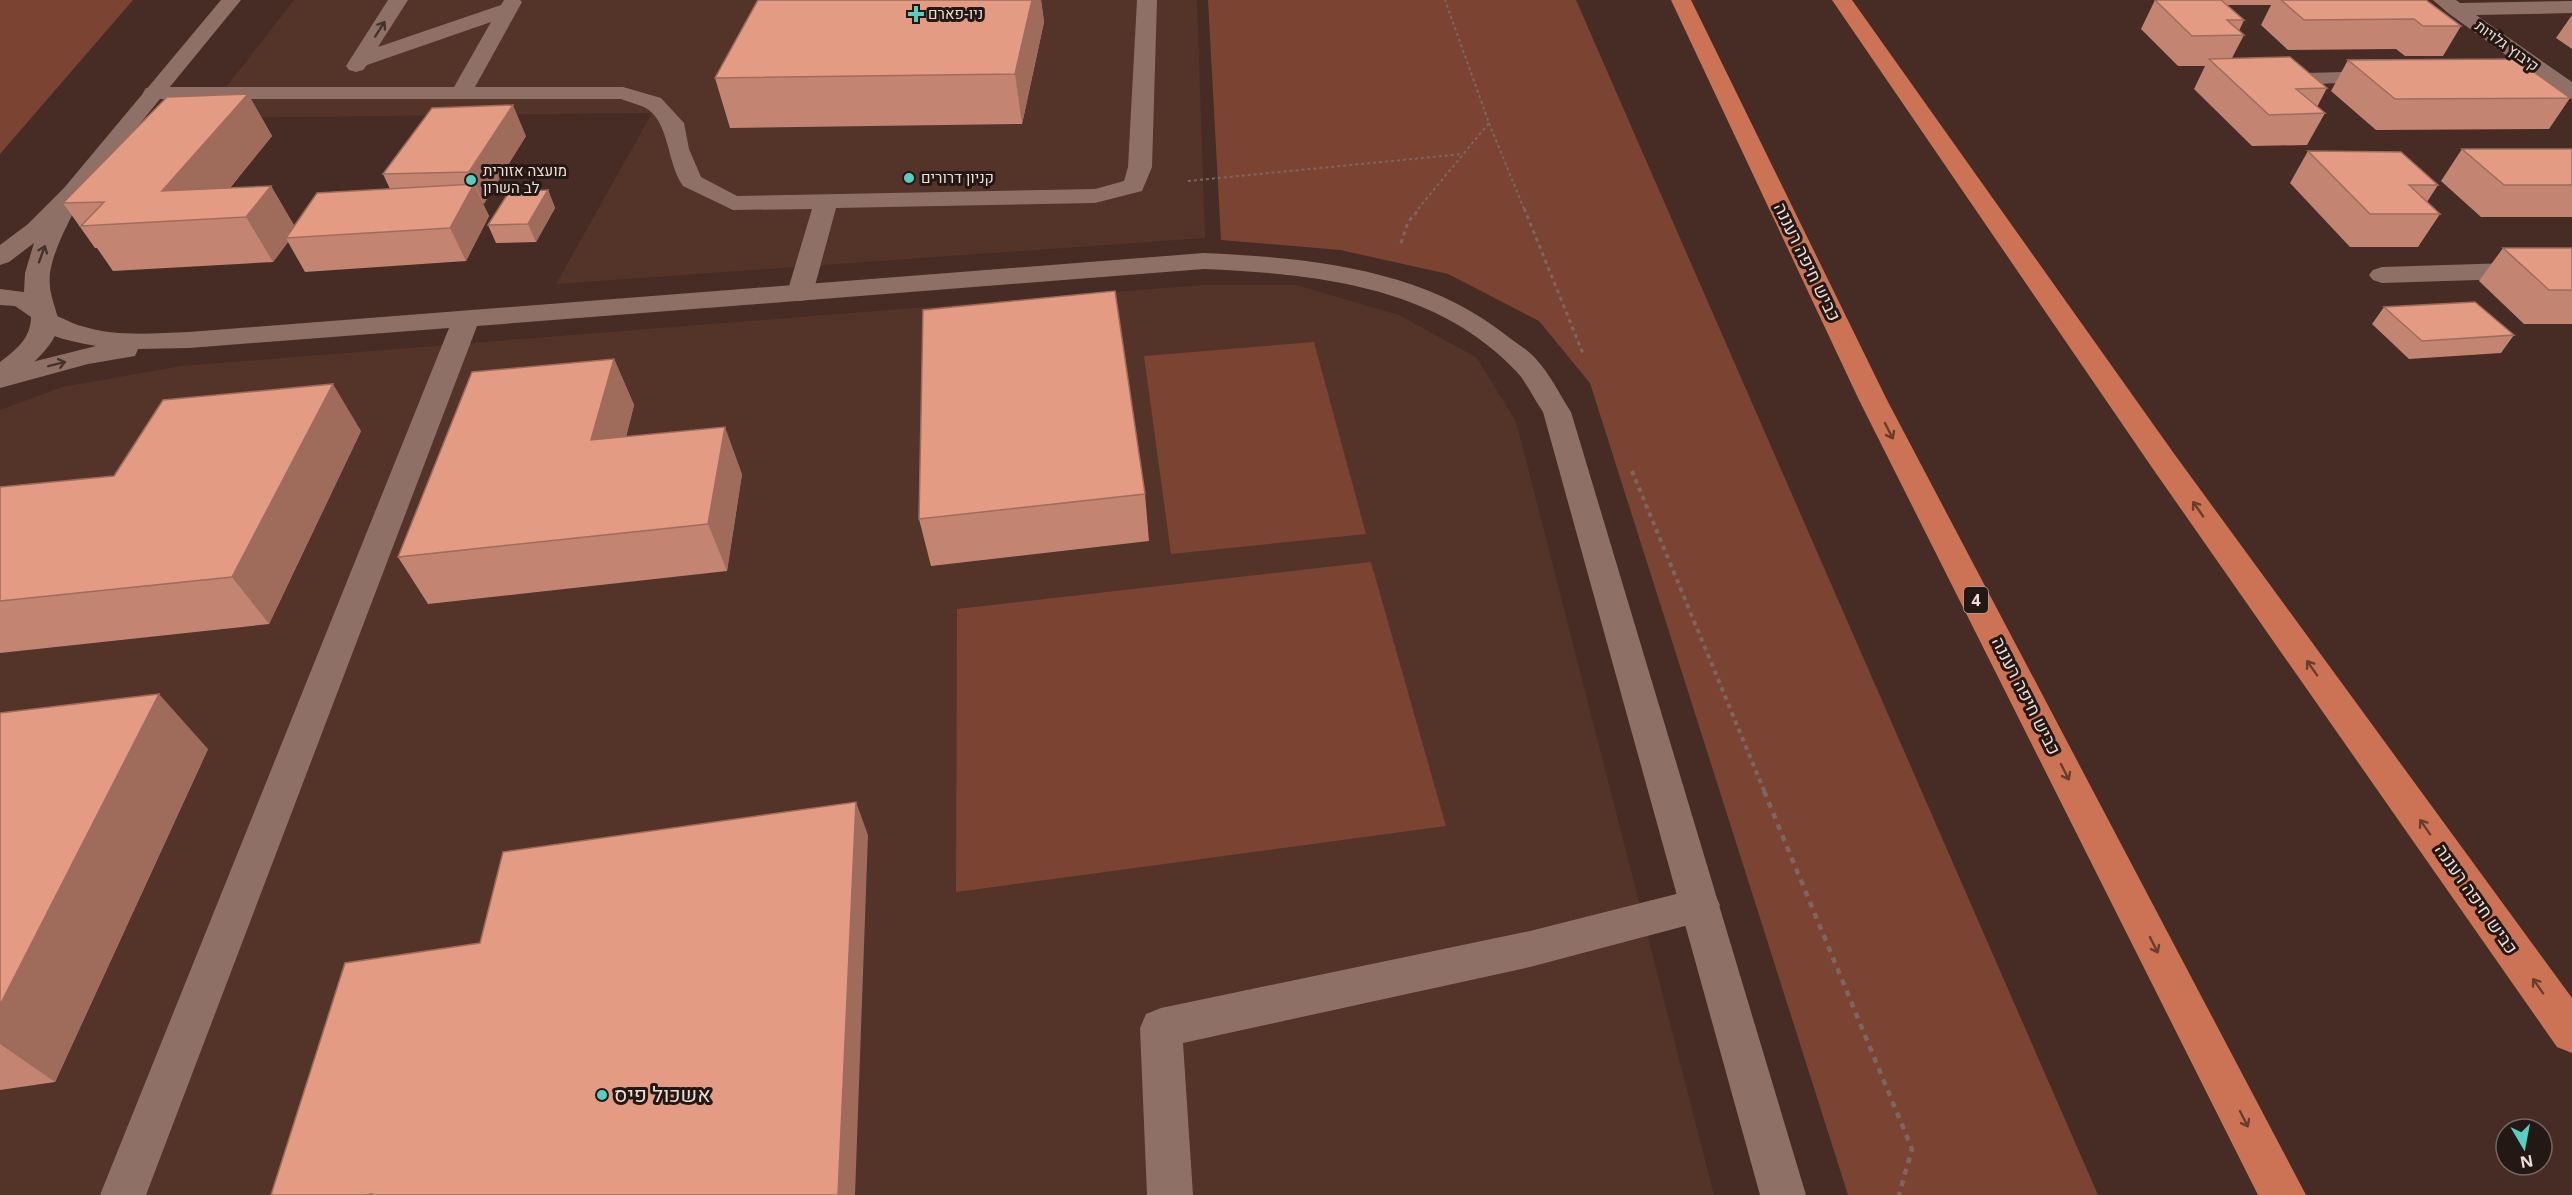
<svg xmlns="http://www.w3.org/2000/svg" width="2572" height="1195" font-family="'Noto Sans',Heebo,sans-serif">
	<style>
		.built { fill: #543328 }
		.green { fill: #7b4331 }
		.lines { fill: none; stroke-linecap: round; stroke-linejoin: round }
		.path-far3 { stroke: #7d665f; stroke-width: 2; stroke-dasharray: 3 3; stroke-linecap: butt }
		.path-far2 { stroke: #7d665f; stroke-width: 3; stroke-dasharray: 4 4; stroke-linecap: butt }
		.path-far1 { stroke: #7d665f; stroke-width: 4; stroke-dasharray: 4.5 4.5; stroke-linecap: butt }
		.path { stroke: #7d665f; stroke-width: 4.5; stroke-dasharray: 6 6; stroke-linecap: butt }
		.lane { fill: #8f7066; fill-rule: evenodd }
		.street { fill: #8f7066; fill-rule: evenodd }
		.secondary { fill: #8f7066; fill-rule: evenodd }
		.highway { fill: #cd7355; fill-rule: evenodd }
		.wall { fill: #c38571 }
		.shaded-wall { fill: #9f6c5c }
		.building { fill: #e39b83; stroke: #9f6c5c; stroke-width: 1.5 }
		.oneway { stroke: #44322d }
		.oneway2 { stroke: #683c2e }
		.poi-dot { fill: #57cec2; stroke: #241814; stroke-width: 2 }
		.labels { text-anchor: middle; stroke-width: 6; stroke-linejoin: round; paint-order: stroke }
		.far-poi-label { font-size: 15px; fill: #eedcd7; stroke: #241814; text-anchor: start }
		.far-street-label { font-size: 15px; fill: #eedcd7; stroke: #241814 }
		.shield { fill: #241814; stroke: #b1a19c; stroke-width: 1.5 }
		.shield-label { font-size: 16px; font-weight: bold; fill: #eedcd7 }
		.street-label { font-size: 18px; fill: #eedcd7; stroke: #241814 }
		.near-poi-label { font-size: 21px; fill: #eedcd7; stroke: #241814; text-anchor: start }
	</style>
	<rect width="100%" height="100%" fill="#462c24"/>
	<path class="built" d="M294 0H1197L1205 238 556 284 652 113 202 118Z
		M1203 285H1296L1399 315 1476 357 1516 421 1714 1195H0V410L62 387 181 366Z"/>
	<path class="green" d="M0 0H133L0 154Z
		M1208 0H1576L2098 1195H1848L1590 383 1539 321 1448 274 1340 250 1221 240Z
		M1314 342 1366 534 1171 554 1144 356Z
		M1371 562 1446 826 956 892 957 609Z"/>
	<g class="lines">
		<path class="path-far3" d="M1489 123 1524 209
			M1188 181 1463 154
			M1418 209 1489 123 1445 0"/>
		<path class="path-far2" d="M1524 208 1584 356
			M1401 243 1408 222 1420 208"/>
		<path class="path-far1" d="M1632 471 1765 793"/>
		<path class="path" d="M1764 791 1912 1149 1899 1195"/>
		<path class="lane" d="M388 0H408L378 47 501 5 504 0H520L522 2 475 87H623L661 98 684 123 689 149 701 177 737 196 1095 189 1124 181 1128 167 1137 0H1157L1152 167 1142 191 1095 203 836 208 813 293 809 299 800 301 791 299 787 293 812 209 733 210 683 186C666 162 670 120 644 107 637 104 628 102 621 99H154L146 98 143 93 146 88 154 87H454L491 22 367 65 363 70 356 72 349 70 346 66Z
			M2383 71 2390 73 2394 77 2390 81 2270 86 2263 84 2259 80 2263 76 2270 74Z
			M2572 261V277L2382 283 2373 280 2369 275 2373 270 2382 267Z
			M1700 888 1714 893 1720 905 1714 917 1700 922 1530 967 1183 1043 1193 1195H1147L1140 1028 1146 1014 1161 1008 1530 931Z"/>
		<path class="street" d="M2433 0H2456L2460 3 2572 1V13L2476 15 2572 82V98L2564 97 2448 13Z
			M1204 253C1311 258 1425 268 1511 339 1519 345 1529 351 1536 359 1550 374 1560 395 1571 412L1806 1195H1760L1543 412C1534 399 1526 381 1515 370 1434 285 1314 274 1204 269L477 326 146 1195H100L449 328 189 348 138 349 135 356 88 364 0 388V370L96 346C76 342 44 338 32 320L36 314C54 310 67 323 85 327 118 337 155 333 189 332Z"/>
		<path class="secondary" d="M221 0H241L70 209 73 213C64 232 53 252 50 273 48 291 54 303 58 318 64 341 19 379 0 383V362C16 350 31 338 31 317L15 306 0 305V289L24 292 25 273 34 243 9 262 0 265V245L28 224 64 188Z"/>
		<path class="highway" d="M1671 0H1691L1887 400 2306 1195H2258L1859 400Z
			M1832 0H1852L2175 455 2572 998V1053L2557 1047 2153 469Z"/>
	</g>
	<path class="wall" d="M758 0H1041L1044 22 1022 124 730 128 715 78Z
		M2155 0H2426L2461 26 2443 56H2405L2396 49 2288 50 2261 25 2271 5H2227L2244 20 2239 31 2244 35 2232 58 2327 88 2317 107 2325 113 2307 145 2252 146 2194 89 2205 66H2178L2141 29Z
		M2572 15V49L2556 38Z
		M2348 60 2570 98 2549 129 2376 130 2331 91Z
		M248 94 272 136 230 188 271 186 294 226 390 189 383 174 526 136 483 204 489 216 466 261 305 272 288 242 273 262 113 271 97 248H95L63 203Z
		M2462 149H2572V217H2481L2441 181Z
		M2308 151 2438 185 2427 202 2440 214 2418 247H2350L2290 183Z
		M548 190 555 208 536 242 496 243 488 225Z
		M2503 248H2572V324H2524L2479 281Z
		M2384 307 2514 335 2501 353 2409 359 2372 324Z
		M614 359 634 405 626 437 742 474 727 571 428 604 398 557Z
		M361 431 269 624 0 653V487L114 476Z
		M1145 494 1149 541 931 566 919 519Z
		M0 713 208 749 55 1082 0 1090Z"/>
	<path class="shaded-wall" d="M1032 0H1041L1044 22 1022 124 1015 74Z
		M248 94 272 136 203 220 162 191Z
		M513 105 526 136 484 204 469 172Z
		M474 184 489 216 466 261 450 228Z
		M271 186 297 230 286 238 288 242 273 262 246 217Z
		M548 190 555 208 536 242 528 224Z
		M614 359 634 405 613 487 591 440Z
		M333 384 361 431 269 624 232 577Z
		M725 427 742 474 727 571 708 524Z
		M159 694 208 749 55 1082 0 1044V1005Z
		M856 802 868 835 855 1195H838Z"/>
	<path class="building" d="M758 0H1032L1015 74 715 78Z
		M2155 0H2221L2244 20H2227L2244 35 2192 36Z
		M2281 0H2426L2461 26H2423L2414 19 2304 20Z
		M2290 57 2327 88 2296 89 2325 113 2269 115 2209 59Z
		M2516 59 2570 98 2395 99 2348 60Z
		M248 94 162 191 271 186 246 217 81 226 104 202 63 203 167 97Z
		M513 105 469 172 383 174 432 108Z
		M2462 149H2572V185H2504Z
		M2308 151 2401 152 2438 185H2409L2440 214H2370Z
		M474 184 450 228 286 238 317 193Z
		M548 190 528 224 488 225 509 192Z
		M2503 248H2572V290H2549Z
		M1115 291 1145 494 919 519 923 310Z
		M2475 302 2514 335 2422 341 2384 307Z
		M614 359 591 440 725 427 708 524 398 557 472 372Z
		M333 384 232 577 0 601V487L114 476 163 400Z
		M159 694 0 1005V713Z
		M856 802 838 1195H370L371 1194 365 1195H271L345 963 480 943 503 852Z"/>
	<defs><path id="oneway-shaft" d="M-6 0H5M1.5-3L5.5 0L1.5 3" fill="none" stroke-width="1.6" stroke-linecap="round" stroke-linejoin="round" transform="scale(1.5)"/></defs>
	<g class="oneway">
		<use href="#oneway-shaft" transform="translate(380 29) rotate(-57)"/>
		<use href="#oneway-shaft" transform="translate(42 254) rotate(-70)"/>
		<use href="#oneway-shaft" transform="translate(57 364) rotate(-14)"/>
	</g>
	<g class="oneway2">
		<use href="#oneway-shaft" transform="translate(1889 431) rotate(63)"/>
		<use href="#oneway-shaft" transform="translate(2198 509) rotate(-125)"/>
		<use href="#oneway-shaft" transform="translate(2312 668) rotate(-125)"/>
		<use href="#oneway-shaft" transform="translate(2065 772) rotate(63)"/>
		<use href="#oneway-shaft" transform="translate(2425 827) rotate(-125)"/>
		<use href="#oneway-shaft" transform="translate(2154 945) rotate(63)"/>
		<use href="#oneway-shaft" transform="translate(2538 986) rotate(-125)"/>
		<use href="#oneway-shaft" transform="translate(2244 1119) rotate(63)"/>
	</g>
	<g class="poi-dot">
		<path d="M913 5h6v6h6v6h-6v6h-6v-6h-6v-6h6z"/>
		<circle cx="909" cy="178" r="6"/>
		<circle cx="471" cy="180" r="6"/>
		<circle cx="602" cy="1095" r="6"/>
	</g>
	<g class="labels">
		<g class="far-poi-label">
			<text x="928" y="19">ניו-פארם</text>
			<text x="483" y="176">מועצה אזורית<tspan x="483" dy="17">לב השרון</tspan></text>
			<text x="921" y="183">קניון דרורים</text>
		</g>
		<g class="far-street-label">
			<text transform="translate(2507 46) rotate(36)" y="5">קיבוץ גלויות</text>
		</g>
		<rect class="shield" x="1964" y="587" width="24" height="26" rx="4.5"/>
		<g class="shield-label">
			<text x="1976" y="606">4</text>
		</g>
		<g class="street-label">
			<text transform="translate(1807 262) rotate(64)" y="6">כביש חיפה רעננה</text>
			<text transform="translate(2026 696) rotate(63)" y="6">כביש חיפה רעננה</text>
			<text transform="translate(2476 899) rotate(55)" y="6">כביש חיפה רעננה</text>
		</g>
		<g class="near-poi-label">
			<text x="614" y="1102">אשכול פיס</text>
		</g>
	</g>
	<g transform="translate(2524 1147) rotate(170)"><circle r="28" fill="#241814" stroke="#756662" stroke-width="1.5"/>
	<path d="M0-4.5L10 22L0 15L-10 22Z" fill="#57cec2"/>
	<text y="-9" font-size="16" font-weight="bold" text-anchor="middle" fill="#eedcd7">N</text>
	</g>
</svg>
